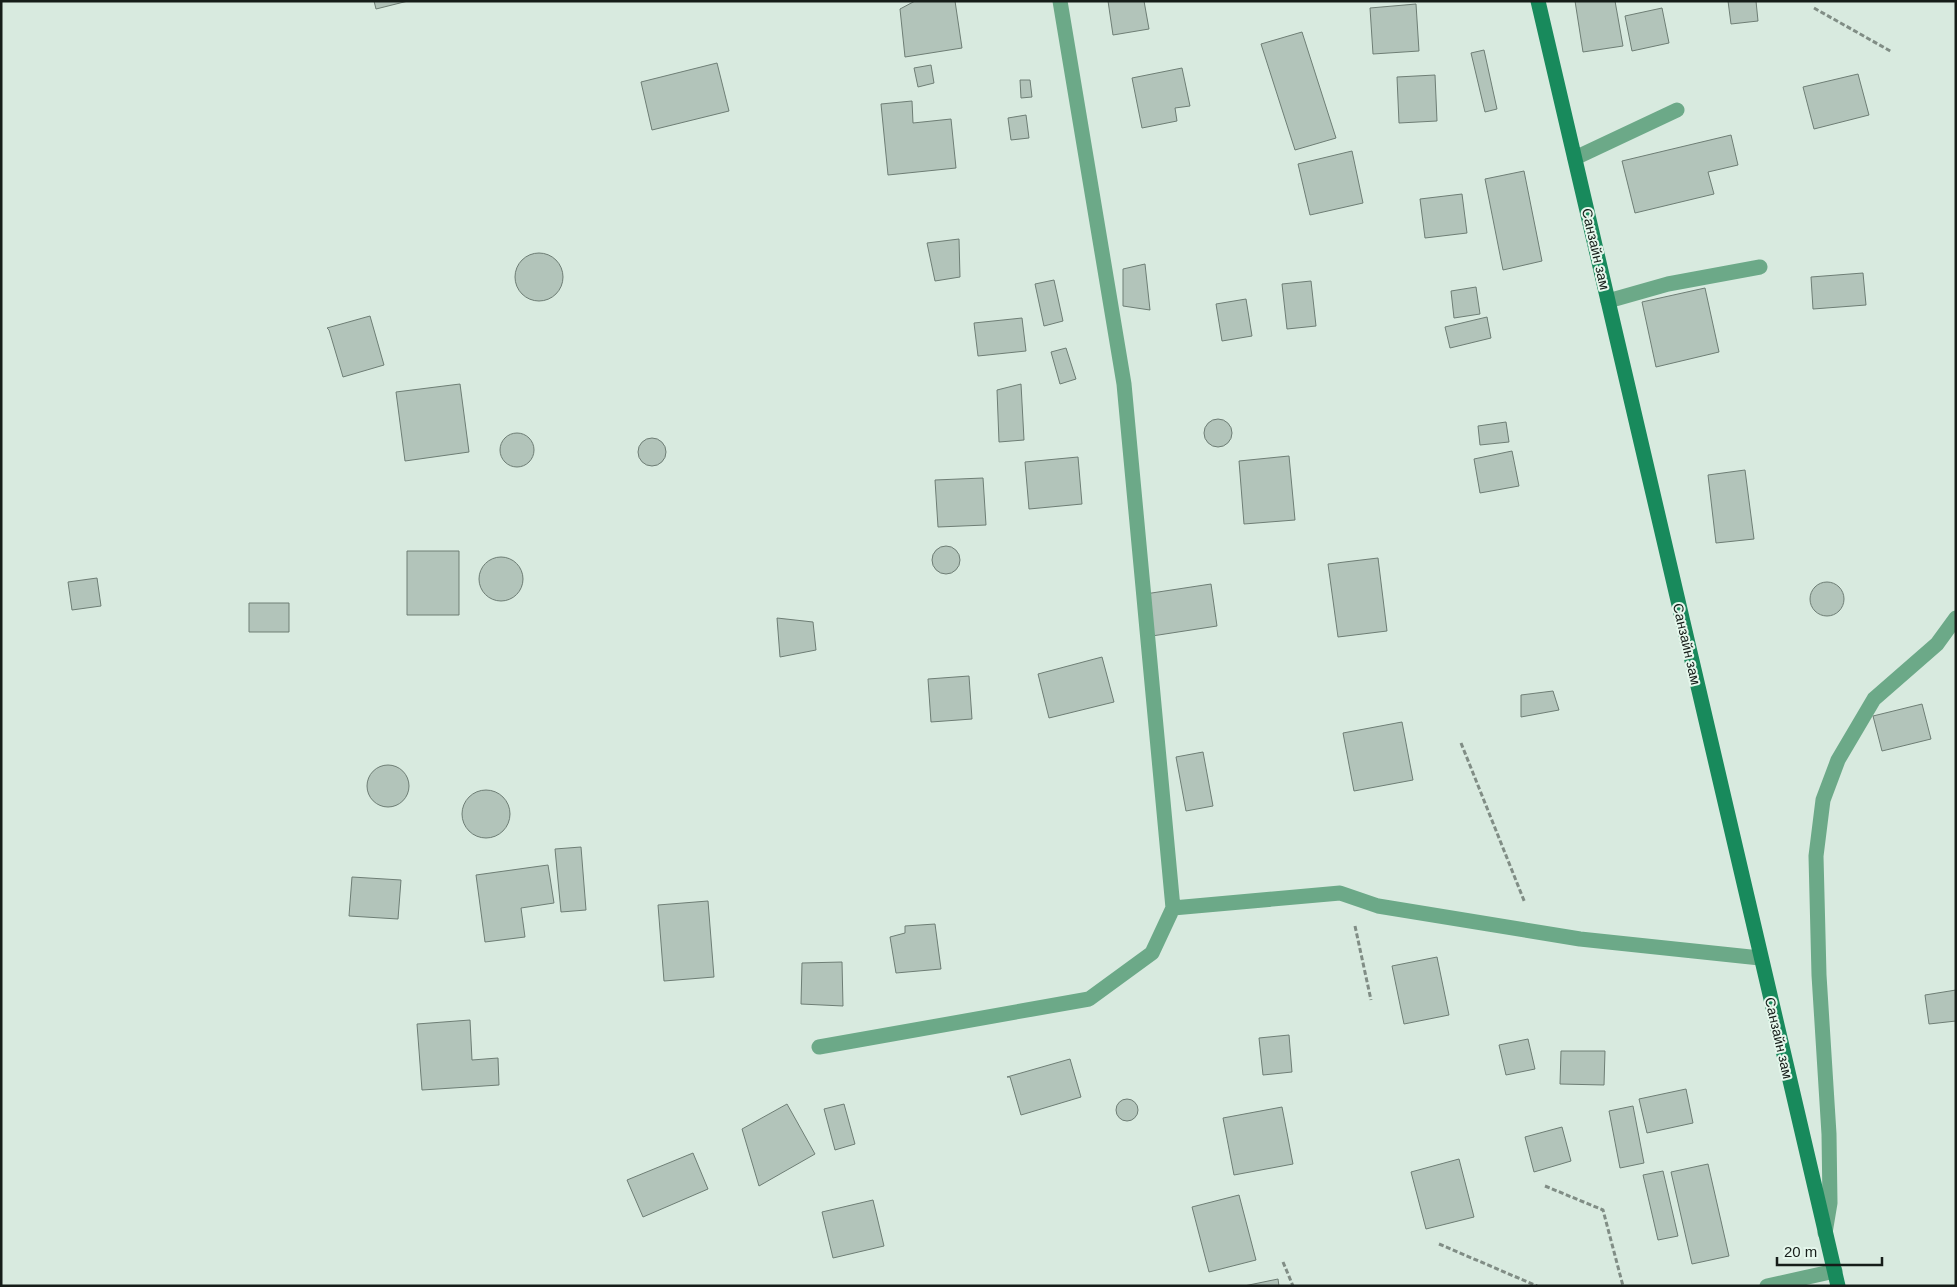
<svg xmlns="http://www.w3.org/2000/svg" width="1957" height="1287" font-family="Helvetica,sans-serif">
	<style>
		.building { fill: #b2c4ba; stroke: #6e7e75 }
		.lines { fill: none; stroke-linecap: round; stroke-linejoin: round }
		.path { stroke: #808d85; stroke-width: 3; stroke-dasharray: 5 2.5; stroke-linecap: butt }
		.street { stroke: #6ca988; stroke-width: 15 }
		.secondary { stroke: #188a5c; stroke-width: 15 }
		.labels { text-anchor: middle; stroke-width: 4; stroke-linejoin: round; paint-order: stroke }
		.street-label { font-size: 14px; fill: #161d19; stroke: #e5f7ec }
	</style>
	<rect width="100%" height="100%" fill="#d8eadf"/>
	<path class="building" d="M374 1H408L376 9Z
		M915 1H955L962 48 905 57 900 9Z
		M1108 1H1144L1149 29 1113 35Z
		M1575 1H1615L1623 46 1583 52Z
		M1728 1H1756L1758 21 1731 24Z
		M1416 4 1419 51 1373 54 1370 8Z
		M1662 8 1669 43 1632 51 1625 16Z
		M1302 32 1336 138 1295 150 1261 44Z
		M1484 50 1497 109 1485 112 1471 53Z
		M717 63 729 111 652 130 641 82Z
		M931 65 934 83 918 87 914 68Z
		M1182 68 1190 106 1175 108 1177 121 1142 128 1132 78Z
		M1858 74 1869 115 1814 129 1803 87Z
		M1435 75 1437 121 1399 123 1397 77Z
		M1020 80H1030L1032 97 1021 98Z
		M912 101 913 123 951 119 956 168 888 175 881 104Z
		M1026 115 1029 138 1011 140 1008 118Z
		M1731 135 1738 165 1708 172 1714 194 1635 213 1622 161Z
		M1352 151 1363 203 1310 215 1298 164Z
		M1524 171 1542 261 1503 270 1485 179Z
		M1462 194 1467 233 1425 238 1420 199Z
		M959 239 960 277 935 281 927 243Z
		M515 277a24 24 0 1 1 48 0a24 24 0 1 1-48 0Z
		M1145 264 1150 310 1123 306V269Z
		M1863 273 1866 305 1813 309 1811 277Z
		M1054 280 1063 321 1044 326 1035 284Z
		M1311 281 1316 326 1287 329 1282 284Z
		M1476 287 1480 314 1454 318 1451 291Z
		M1705 288 1719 352 1656 367 1642 302Z
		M1246 299 1252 336 1222 341 1216 304Z
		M370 316 384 365 343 377 329 330 327 328Z
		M1487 317 1491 338 1450 348 1445 327Z
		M1022 318 1026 351 978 356 974 323Z
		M1066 348 1076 379 1060 384 1051 352Z
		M460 384 469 452 405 461 396 392Z
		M1021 384 1024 440 999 442 997 390Z
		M1204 433a14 14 0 1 1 28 0a14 14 0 1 1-28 0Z
		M1506 422 1509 442 1480 445 1478 426Z
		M500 450a17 17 0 1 1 34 0a17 17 0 1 1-34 0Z
		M638 452a14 14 0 1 1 28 0a14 14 0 1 1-28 0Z
		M1512 451 1519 486 1480 493 1474 459Z
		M1289 456 1295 520 1244 524 1239 461Z
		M1078 457 1082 504 1029 509 1025 462Z
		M1745 470 1754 539 1716 543 1708 475Z
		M983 478 986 525 938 527 935 480Z
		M932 560a14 14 0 1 1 28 0a14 14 0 1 1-28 0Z
		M407 551H459V615H407Z
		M479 579a22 22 0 1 1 44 0a22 22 0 1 1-44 0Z
		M1378 558 1387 631 1338 637 1328 564Z
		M97 578 101 606 72 610 68 582Z
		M1810 599a17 17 0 1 1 34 0a17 17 0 1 1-34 0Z
		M1211 584 1217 626 1152 636 1145 594Z
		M249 603H289V632H249Z
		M777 618 813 622 816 650 780 657Z
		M1102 657 1114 702 1049 718 1038 674Z
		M969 676 972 719 931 722 928 679Z
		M1553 691 1559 710 1521 717V695Z
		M1922 704 1931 739 1882 751 1873 716Z
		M1402 722 1413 780 1354 791 1343 733Z
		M1203 752 1213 806 1186 811 1176 757Z
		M367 786a21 21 0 1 1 42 0a21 21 0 1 1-42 0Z
		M462 814a24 24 0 1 1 48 0a24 24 0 1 1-48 0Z
		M581 847 586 910 561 912 555 849Z
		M548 865 554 903 521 908 525 937 485 942 476 875Z
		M352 877 401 880 398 919 349 916Z
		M708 901 714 977 664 981 658 905Z
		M935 924 941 969 896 973 890 937 905 933V926Z
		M1437 957 1449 1015 1404 1024 1392 966Z
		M842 962 843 1006 801 1004 802 963Z
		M1956 990V1021L1929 1024 1925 995Z
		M470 1020 472 1060 498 1058 499 1085 422 1090 417 1024Z
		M1289 1035 1292 1072 1263 1075 1259 1038Z
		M1528 1039 1535 1069 1506 1075 1499 1045Z
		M1561 1051H1605L1604 1085 1560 1084Z
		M1070 1059 1081 1097 1021 1115 1010 1077H1007Z
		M1686 1089 1693 1123 1647 1133 1639 1099Z
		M1116 1110a11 11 0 1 1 22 0a11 11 0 1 1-22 0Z
		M787 1104 815 1154 759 1186 742 1129Z
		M844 1104 855 1144 835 1150 824 1109Z
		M1633 1106 1644 1163 1620 1168 1609 1111Z
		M1282 1107 1293 1164 1234 1175 1223 1118Z
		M1562 1127 1571 1161 1534 1172 1525 1137Z
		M693 1153 708 1189 643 1217 627 1180Z
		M1459 1159 1474 1217 1426 1229 1411 1172Z
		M1708 1164 1729 1256 1692 1264 1671 1172Z
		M1663 1171 1678 1236 1658 1240 1643 1175Z
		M1239 1195 1256 1260 1209 1272 1192 1207Z
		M873 1200 884 1246 833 1258 822 1212Z
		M1278 1279 1279 1286H1244Z"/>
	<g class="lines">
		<path class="path" d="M1814 8 1892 52
			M1461 743 1525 903
			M1355 926 1371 1000
			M1545 1186 1603 1210 1623 1286
			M1439 1244 1537 1286
			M1283 1262 1293 1286"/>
		<path class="street" d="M1575 158 1677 110
			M1608 301 1668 284 1760 267
			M1173 908 1340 893 1378 906 1580 939 1760 958
			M819 1047 1089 999 1152 953 1173 908 1124 384 1060 1
			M1825 1233 1830 1203 1829 1134 1819 975 1816 856 1823 800 1838 760 1874 699 1937 644 1956 618
			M1767 1286 1835 1271"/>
		<path class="secondary" d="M1538 1 1838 1286"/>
	</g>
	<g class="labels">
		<g class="street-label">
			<text transform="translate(1596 249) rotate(77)" y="5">Санзайн зам</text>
			<text transform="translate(1687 644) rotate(77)" y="5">Санзайн зам</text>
			<text transform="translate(1779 1038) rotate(77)" y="5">Санзайн зам</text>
		</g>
	</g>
	<rect width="1957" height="1287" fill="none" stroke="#161d19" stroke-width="5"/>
	<path d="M1777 1257v8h105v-8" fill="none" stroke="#161d19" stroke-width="2.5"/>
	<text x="1784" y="1257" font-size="15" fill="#161d19" stroke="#e5f7ec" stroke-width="4" paint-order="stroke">20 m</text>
</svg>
